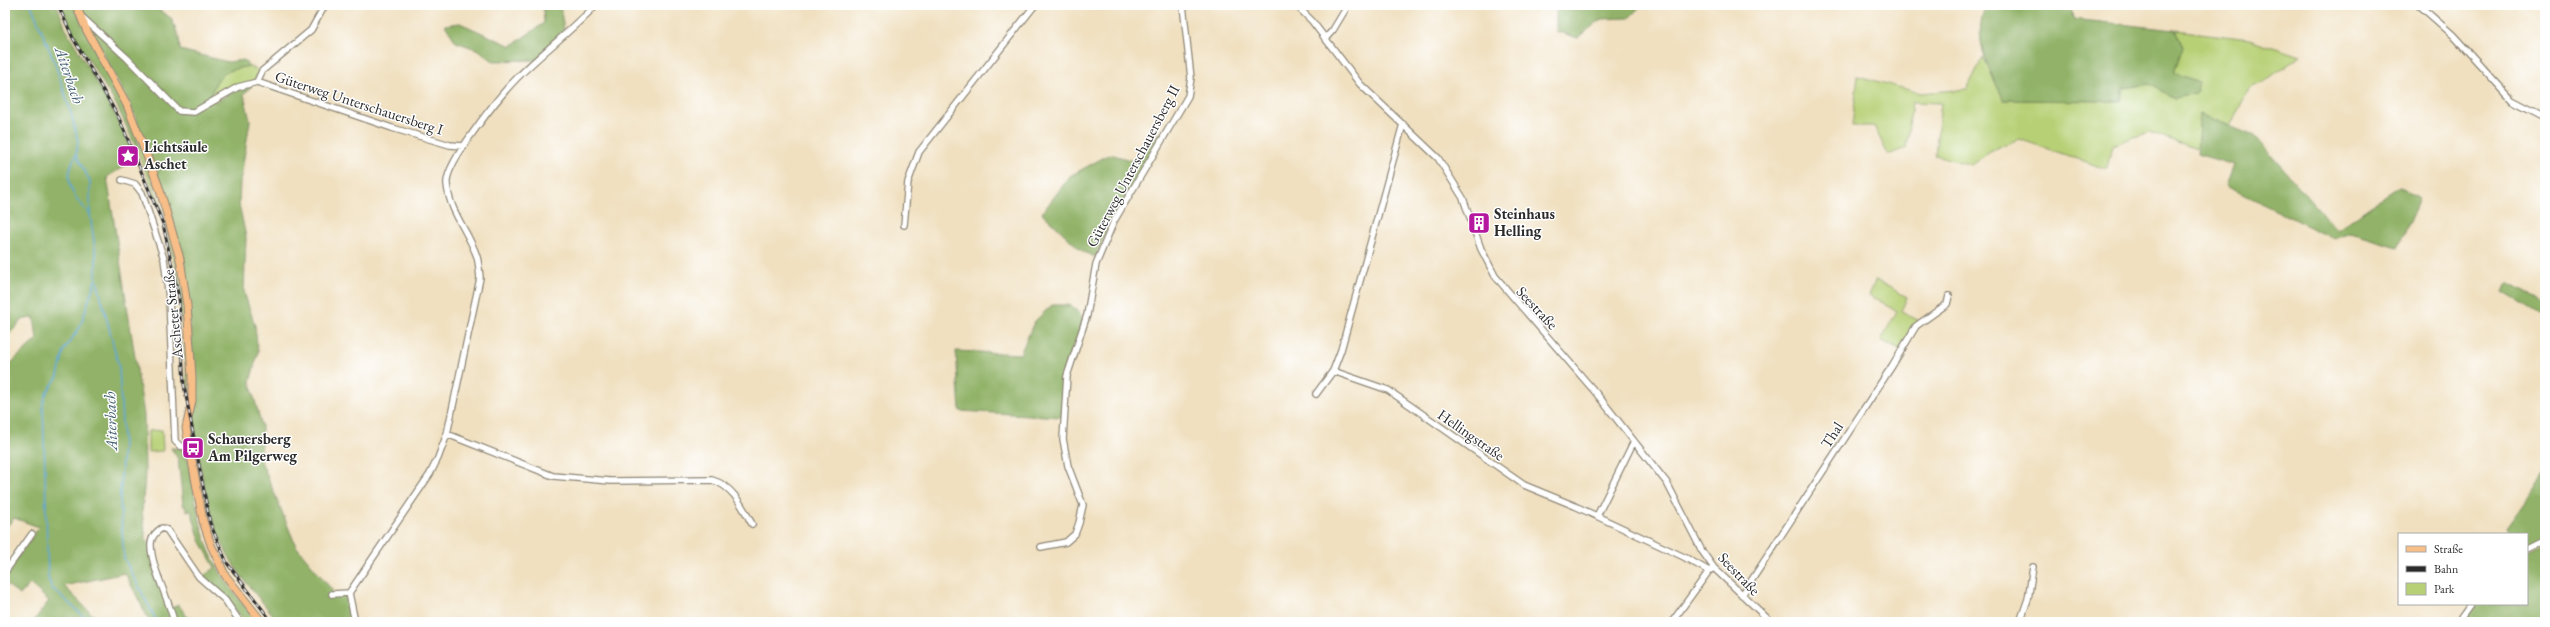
<svg xmlns="http://www.w3.org/2000/svg" width="2550" height="627" font-family="'EB Garamond',serif">
	<style>
		.green { fill: #b7d076; stroke: #717e50 }
		.forest { fill: #91b267; stroke: #5e6e49 }
		.lines { fill: none; stroke-linecap: round; stroke-linejoin: round }
		.stream { stroke: #5fa7d6; stroke-width: 1.5 }
		.minor-casing { stroke: #8e8676; stroke-width: 8 }
		.major-casing { stroke: #8e8676; stroke-width: 9 }
		.minor { stroke: #fff; stroke-width: 5.5 }
		.major { stroke: #f7be88; stroke-width: 7 }
		.rail-casing { stroke: #2b2b2b; stroke-width: 3 }
		.rail { stroke: #fff; stroke-width: 1.5; stroke-dasharray: 4.5; stroke-linecap: butt }
		.labels { text-anchor: middle; stroke-width: 3; stroke-linejoin: round; paint-order: stroke }
		.street-label { font-size: 15px; fill: #2b2b2b; stroke: #fff }
		.poi-label { font-size: 15px; font-weight: bold; fill: #2b2b2b; stroke: #fff; text-anchor: start }
		.water-label { font-size: 16px; font-style: italic; fill: #405d6f; stroke: #fff }
	</style>
	<rect width="100%" height="100%" fill="#fff"/>
	<filter id="ink" filterUnits="userSpaceOnUse"><feTurbulence type="fractalNoise" baseFrequency=".025" numOctaves="2"/><feDisplacementMap in="SourceGraphic" scale="8" xChannelSelector="R" yChannelSelector="G"/><feConvolveMatrix kernelMatrix="1 2 1 2 8 2 1 2 1" color-interpolation-filters="sRGB"/></filter>
	<filter id="wash" filterUnits="userSpaceOnUse"><feTurbulence type="fractalNoise" baseFrequency=".012" numOctaves="4" result="noise"/><feDisplacementMap in="SourceGraphic" scale="16" xChannelSelector="R" yChannelSelector="G"/><feGaussianBlur stdDeviation="0.9" result="paint"/><feColorMatrix in="noise" values="0 0 0 0 0 0 0 0 0 0 0 0 0 0 0 0 0 1.4 0 .05"/><feComposite in="paint" operator="in"/></filter>
	<g filter="url(#wash)">
		<rect width="100%" height="100%" fill="#f0e0c0"/>
		<path class="green" d="M2175 30 2249 39 2300 56 2269 79 2250 87 2230 126 2200 114 2197 149 2149 132 2112 145 2107 169 2019 139 1996 148 1971 165 1935 155 1941 103 1912 102 1906 148 1888 155 1874 126H1852L1858 76 1920 93 1967 89 1983 57 2004 100 2121 101 2124 88 2150 84 2174 98 2198 82 2174 73 2183 47Z
			M249 66 260 71 255 80 213 100 211 95C218 72 226 71 249 66Z
			M140 146C159 196 175 246 184 298 188 328 188 360 190 390L189 399 178 278 163 215 136 148Z
			M1876 280 1907 297 1901 312 1922 322 1911 334 1903 352 1881 340 1897 311 1869 295Z
			M162 430 163 451 148 452V431Z"/>
		<path class="forest" d="M5 5H57L66 29 116 116 136 159 107 177 144 415 145 475 142 512 146 540 150 545 169 610 178 604 191 622H150L125 573 64 586 100 622H33L49 601 30 584 20 595 5 583V575L39 527 14 518 5 529 10 364 37 339 34 317 22 320 5 339Z
			M61 5H73L121 98 140 146 136 148 117 106 73 34Z
			M80 5H151L171 18 179 37 180 50 228 62 244 60 249 66C226 71 218 72 211 95L215 102 236 91 252 86 244 94 250 121 240 182 239 204 246 237 244 292 255 326 258 352 250 382 262 427 261 461 296 546 332 590V595H345L350 605 353 622H279C259 598 236 574 223 545 204 506 200 459 192 417L196 403 195 377 184 260 169 207 131 106 89 26Z
			M543 5H560L564 30C554 40 547 50 536 60L493 61 479 50 456 42 445 25 460 23 511 46 544 23Z
			M1556 5H1642L1629 18 1601 19 1578 38 1556 31Z
			M1986 5H2071L2073 19 2175 30 2183 47 2174 73 2199 82 2196 94 2174 98 2150 84 2124 88 2121 101 2004 100C1989 69 1971 39 1986 5Z
			M2200 114 2254 136 2337 230 2399 186 2419 199 2398 247 2350 233 2334 239 2226 186 2234 165 2197 154Z
			M1160 131 1165 134 1110 223 1095 257 1082 251 1042 213 1070 176 1110 154 1137 162Z
			M2507 283 2530 294 2545 305V318L2503 292Z
			M1052 305H1071L1084 319 1063 374 1062 417 960 411 956 351 1020 354 1035 321Z
			M171 448 186 449C192 478 196 508 204 536 214 569 236 596 257 622H245L223 594 202 577 215 568 200 540 191 511H187L183 504 178 459Z
			M2545 474V538L2527 545V534H2510L2506 528Z
			M2545 541V622H2461L2474 604H2527V550Z"/>
		<g class="lines">
			<path class="stream" d="M31 5 55 63 71 113 78 141 76 155 90 181V214L96 255V277L119 367 123 441 120 499 124 558 157 622
				M76 155C62 179 71 196 90 214
				M90 622 52 588 48 578 43 404 46 394 58 376 64 350 80 327 96 278"/>
		</g>
	</g>
	<g filter="url(#ink)">
		<g class="lines">
			<g class="minor-casing">
				<path id="minor" d="M1296 5 1312 21 1360 84 1438 158 1463 198 1481 249 1495 276 1596 393 1667 483 1702 551 1714 568 1771 622
					M2419 5 2453 35 2512 100 2545 117
					M82 17 127 58 179 111 194 112 238 87 257 82
					M1325 39 1333 30 1348 5
					M257 82 392 128 450 145 463 146
					M257 82 262 71 311 30 325 5
					M122 180 135 184 142 193 164 259 169 299 175 441 180 446 189 447
					M904 225 908 182 919 152 1035 5
					M1333 371 1388 390 1524 485 1575 506 1684 557 1709 571 1714 568
					M1316 394 1333 371 1341 350 1403 124
					M447 434 553 476 610 481 712 480C733 486 742 506 752 524
					M1597 516 1634 441
					M1041 547 1066 542 1075 534 1079 523 1083 505 1068 466 1063 439 1067 376 1087 315 1096 264 1114 221 1188 96 1191 78 1183 5
					M2527 548 2545 539
					M5 572 32 534
					M349 593 430 474 438 458 447 434 480 278C479 270 479 261 476 254 467 230 449 210 447 184 444 164 502 93 518 77 543 52 571 31 596 5
					M349 593 355 622
					M332 594 349 593
					M1742 595 1892 366 1916 326 1947 304 1949 296
					M174 622C169 598 150 566 151 543 152 535 157 531 162 528L167 530 199 577 225 600 240 622
					M1672 622 1709 571
					M2020 622 2028 599 2033 567
					M2458 622 2471 604"/>
			</g>
			<g class="major-casing">
				<path id="major" d="M76 5 86 29 127 105 159 187 180 259 187 305 192 377V401L186 428 203 521 211 545 225 575 262 622"/>
			</g>
			<use href="#minor" class="minor"/>
			<use href="#major" class="major"/>
			<g class="rail-casing">
				<path id="rail" d="M58 5 73 38 119 118 163 224 179 298 184 385 210 523 227 563 272 622"/>
			</g>
			<use href="#rail" class="rail"/>
		</g>
	</g>
	<defs>
		<g id="sight-square" transform="scale(1.15)"><rect x="-9" y="-9" width="18" height="18" rx="4" fill="#b5179e" stroke="#fff"/><path d="M0-6L1.8-2.2L6-1.7L2.9 1.2L3.7 5.4L0 3.3L-3.7 5.4L-2.9 1.2L-6-1.7L-1.8-2.2Z" fill="#fff"/></g>
		<g id="building-square" transform="scale(1.15)"><rect x="-9" y="-9" width="18" height="18" rx="4" fill="#b5179e" stroke="#fff"/><path d="M-4-6H4V6H1V3H-1V6H-4ZM-2.5-4.3h1.7v1.8h-1.7ZM.8-4.3h1.7v1.8H.8ZM-2.5-1h1.7V.8h-1.7ZM.8-1h1.7V.8H.8Z" fill="#fff"/></g>
		<g id="bus-square" transform="scale(1.15)"><rect x="-9" y="-9" width="18" height="18" rx="4" fill="#b5179e" stroke="#fff"/><path d="M-5-6H5V4H4V6H2V4H-2V6H-4V4H-5ZM-3.5-4V0h7V-4ZM-3.5 1.2v1.5H-2V1.2ZM2 1.2v1.5H3.5V1.2Z" fill="#fff"/></g>
	</defs>
	<g fill-rule="evenodd">
		<use href="#sight-square" x="128" y="156"/>
		<use href="#building-square" x="1479" y="223"/>
		<use href="#bus-square" x="193" y="448"/>
	</g>
	<g class="labels">
		<g class="street-label">
			<text transform="translate(359 103) rotate(18)" y="5">Güterweg Unterschauersberg I</text>
			<text transform="translate(1133 166) rotate(-62)" y="5">Güterweg Unterschauersberg II</text>
			<text transform="translate(1537 308) rotate(47)" y="5">Seestraße</text>
			<text transform="translate(173 314) rotate(-96)" y="5">Ascheter Straße</text>
			<text transform="translate(1471 435) rotate(35)" y="5">Hellingstraße</text>
			<text transform="translate(1832 435) rotate(-57)" y="5">Thal</text>
			<text transform="translate(1739 574) rotate(46)" y="5">Seestraße</text>
		</g>
		<g class="poi-label">
			<text x="144" y="152">Lichtsäule<tspan x="144" dy="17">Aschet</tspan></text>
			<text x="1494" y="219">Steinhaus<tspan x="1494" dy="17">Helling</tspan></text>
			<text x="208" y="444">Schauersberg<tspan x="208" dy="17">Am Pilgerweg</tspan></text>
		</g>
		<g class="water-label">
			<text transform="translate(70 75) rotate(71)" y="6">Aiterbach</text>
			<text transform="translate(110 421) rotate(-92)" y="6">Aiterbach</text>
		</g>
	</g>
	<rect width="2550" height="627" fill="none" stroke="#fff" stroke-width="20"/>
	<rect x="2398" y="533" width="130" height="72" fill="#ffffff" stroke="#aaaaaa"/>
	<rect x="2406" y="546" width="20" height="6" fill="#f7be88" stroke="#aaaaaa"/>
	<text x="2434" y="553" font-size="12" fill="#2b2b2b">Straße</text>
	<rect x="2406" y="566" width="20" height="6" fill="#2b2b2b" stroke="#aaaaaa"/>
	<text x="2434" y="573" font-size="12" fill="#2b2b2b">Bahn</text>
	<rect x="2406" y="583" width="20" height="12" fill="#b7d076" stroke="#aaaaaa"/>
	<text x="2434" y="593" font-size="12" fill="#2b2b2b">Park</text>
</svg>
